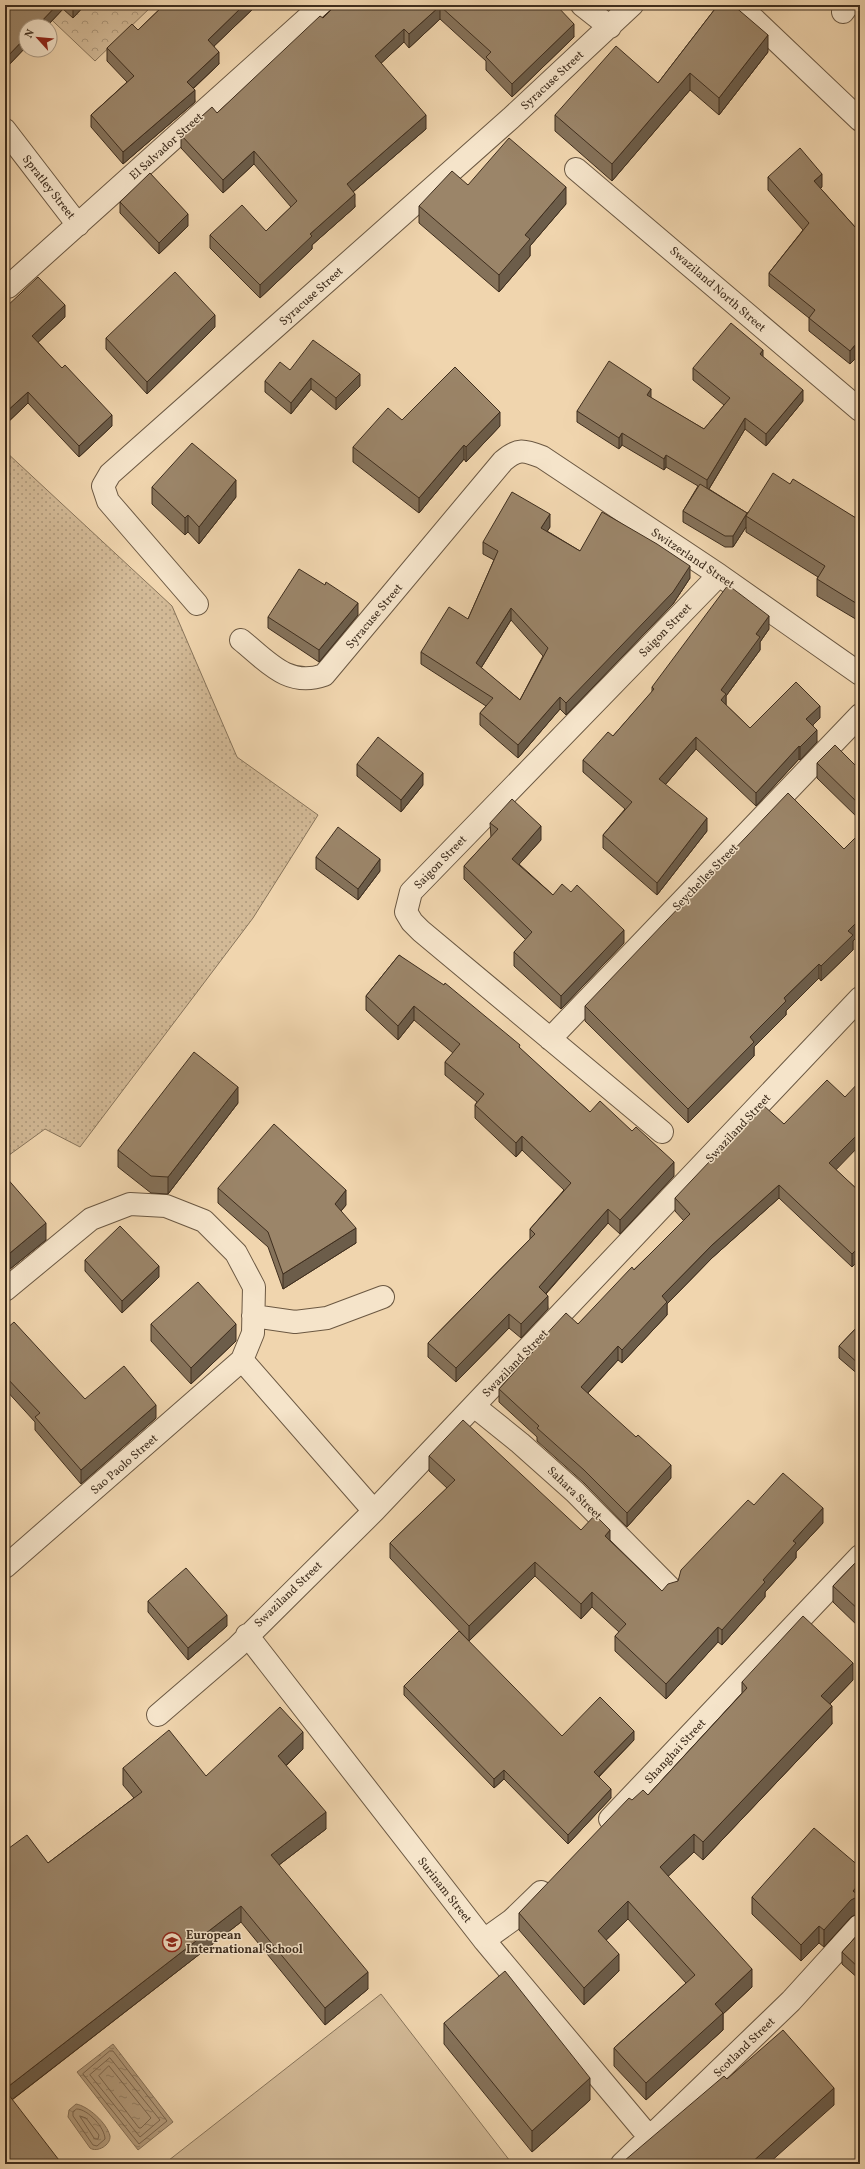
<svg xmlns="http://www.w3.org/2000/svg" width="865" height="2169" font-family="Vollkorn,serif">
	<style>
		.grass { fill: url(#grass-dots); stroke: #88745a }
		.park { fill: url(#park-crowns); stroke: #88745a }
		.garden { fill: #d2b996; stroke: #88745a }
		.water { fill: url(#water-ripples); stroke: #857057 }
		.lines { fill: none; stroke-linecap: round; stroke-linejoin: round }
		.shore { stroke: #7a654e; stroke-width: 1 }
		.minor-casing { stroke: #6b5842; stroke-width: 24 }
		.minor { stroke: #f5e4ca; stroke-width: 22 }
		.wall { fill: #85725a; stroke: #3f2e1e; fill-rule: evenodd }
		.shaded-wall { fill: #6c5d4a; stroke: #3f2e1e }
		.building { fill: #9b8569; stroke: #3f2e1e; fill-rule: evenodd }
		.labels { text-anchor: middle; stroke-width: 3; stroke-linejoin: round; paint-order: stroke }
		.street-label { font-size: 12px; fill: #3f2e1e; stroke: #f5e4ca }
		.poi-label { font-size: 12px; font-weight: bold; fill: #3f2e1e; stroke: #f5e4ca; text-anchor: start }
	</style>
	<defs>
		<pattern id="grass-dots" width="8" height="8" patternUnits="userSpaceOnUse"><rect width="8" height="8" fill="#d2b996"/><path d="M2 2h.1M6 6h.1" fill="none" stroke="#ac977a" stroke-width="1.8" stroke-linecap="round"/></pattern>
		<pattern id="park-crowns" width="20" height="18" patternUnits="userSpaceOnUse"><rect width="20" height="18" fill="#d2b996"/><path d="M2 6a3 3 0 1 1 6 0M12 15a3 3 0 1 1 6 0" fill="none" stroke="#ac977a"/></pattern>
		<pattern id="water-ripples" width="26" height="14" patternUnits="userSpaceOnUse"><rect width="26" height="14" fill="#b49c7d"/><path d="M2 4q2-2 4 0t4 0M15 11q2-2 4 0t4 0" fill="none" stroke="#948066"/></pattern>
	</defs>
	<rect width="100%" height="100%" fill="#f0d5ae"/>
	<filter id="stains"><feTurbulence type="fractalNoise" baseFrequency=".005" numOctaves="4"/><feColorMatrix values="0 0 0 0 .2 0 0 0 0 .09 0 0 0 0 .02 0 0 0 .5 -.17"/></filter>
	<radialGradient id="worn" r=".72"><stop offset=".6" stop-color="#630" stop-opacity="0"/><stop offset="1" stop-color="#630" stop-opacity=".3"/></radialGradient>
	<path class="grass" d="M5 451 172 606 237 757 318 815 253 918 80 1147 45 1129 5 1158Z"/>
	<path class="park" d="M36 5H153L95 61Z"/>
	<path class="garden" d="M381 1994 510 2161 507 2164H164Z"/>
	<path class="water" d="M113 2044 173 2122 138 2150 77 2072Z
		M76 2104C88 2106 107 2123 110 2136 111 2145 97 2153 90 2148L68 2117 69 2110Z"/>
	<g class="lines">
		<path class="shore" d="M110 2051H113L167 2121 139 2144 83 2074Z
			M110 2058 160 2120 140 2137 90 2075Z
			M109 2066 151 2118 141 2128H139L99 2076Z
			M77 2109C88 2109 105 2128 105 2139L97 2146 93 2145 73 2116V2112Z
			M80 2116 86 2118 99 2135 98 2139H95Z"/>
		<g class="minor-casing">
			<path id="minor" d="M582 5 610 27
				M739 5 860 120
				M843 12 848 5
				M5 130 78 225
				M576 169 860 410
				M8 287 322 5
				M197 604 108 501 103 486 110 474 511 118 632 5
				M241 640C267 661 288 688 324 675L503 461C518 448 524 450 542 457L719 575 860 674
				M550 1039 860 715
				M662 1132 421 931 412 922 406 912 411 892 719 575
				M5 1290 91 1219 130 1204 166 1206 204 1221 236 1253 254 1287 253 1333 242 1360 5 1567
				M253 1316 295 1322 327 1318 383 1297
				M242 1360 374 1511
				M474 1406 520 1443 575 1492 669 1587
				M247 1635 484 1940 650 2138
				M158 1715 237 1647 374 1511 860 998
				M610 1819 860 1556
				M484 1940 512 1920 541 1892
				M622 2164 791 2001 860 1925"/>
		</g>
		<use href="#minor" class="minor"/>
	</g>
	<path class="wall" d="M5 5H85L73 18 63 9 47 26H26V47L5 69Z
		M164 5H257L214 46 219 64 193 89 195 102 123 164 91 127V115L127 82 107 61V48L138 30Z
		M273 5H280L276 9Z
		M336 5H556L574 37 512 97 486 70V61L440 19 409 48 404 42 381 63 426 129 353 192 355 207 312 245V249L260 298 210 248V235L266 231 291 207 254 164 223 193 181 148V135L217 113Z
		M718 5 768 52 719 115 690 90 612 181 555 131V115L658 83Z
		M768 177 822 187 820 188 855 227 860 221V363L855 359 850 364 809 331V318L769 286V273L803 230 768 190Z
		M468 185 566 204 530 246V256L499 292 419 223V206Z
		M120 202 188 226 159 254 120 213Z
		M5 308 65 317 38 342 112 426 79 457 28 403 5 425Z
		M215 327 147 394 106 349V338Z
		M763 357 803 401 766 446 745 429 709 489 747 513 790 484 856 518 860 512 859 621 817 596V579L818 577 746 532V527L733 547H725L683 522V511L698 486 666 467 664 470 622 445 619 449 577 422V411L651 398 704 429 724 405 693 380V368Z
		M290 370 360 386 336 410 311 389 291 414 265 392V381Z
		M402 420 500 426 466 462 464 459 419 513 353 462V447Z
		M152 487 236 497 199 544 188 532 185 535 152 504Z
		M550 527 547 531 580 551 690 578 673 604 566 715 560 709 518 758 480 725V713L486 706 421 664V652L468 619 494 560 483 554V542ZM511 620 543 656 520 700 481 668Z
		M358 615 319 662 268 628V617Z
		M769 629 760 642V650L726 696V705L750 728 820 718 813 725 817 742 800 760 799 759 756 806 696 749 665 785 707 831 657 895 603 848V835L625 809 583 772V760L613 736 652 692V687Z
		M817 763 860 770V820L817 778Z
		M357 764 423 785 401 812 357 776Z
		M490 823 541 840 519 864 553 895 624 943 561 1009 514 966V952L526 940 464 879V866L491 837Z
		M316 857 380 871 358 900 316 869Z
		M853 941V950L821 981 819 978 786 1011V1015L754 1047V1056L688 1123 585 1021V1006Z
		M399 955 520 1049 590 1112 674 1176 620 1234 608 1223 546 1294 548 1309 521 1338 509 1328 456 1382 428 1357V1343L530 1239V1229L564 1190 522 1150 516 1157 475 1118V1105L477 1102 445 1075V1062L453 1053 414 1020 398 1040 366 1010V996Z
		M238 1103 168 1194 151 1193 118 1167V1150Z
		M784 1124 836 1170 860 1192V1259L852 1267 779 1198 712 1258 667 1304V1315L622 1363 618 1360 588 1393 671 1478 627 1527 584 1483 537 1441V1437L499 1402V1389L539 1345V1342L578 1324 684 1221 675 1211V1198Z
		M5 1176 46 1240 10 1269 5 1263Z
		M218 1188 346 1205 341 1211 356 1243 283 1289 268 1247 218 1203Z
		M85 1260 159 1277 122 1313 85 1271Z
		M151 1324 236 1341 191 1384 151 1341Z
		M860 1324V1376L839 1358V1346Z
		M5 1330 85 1399 156 1418 81 1484 35 1430V1422L5 1389Z
		M429 1456 581 1530 610 1540 662 1591 678 1581 754 1505 823 1523 796 1552V1558L765 1592V1597L722 1645 718 1642 666 1699 615 1651V1636L619 1632 592 1607 581 1619 535 1576 469 1641 390 1558V1543L447 1488 429 1471Z
		M860 1558V1628L833 1602V1586Z
		M148 1601 227 1626 188 1660 148 1612Z
		M853 1680 830 1704 832 1724 703 1860 694 1852 668 1876 752 1987 723 2014V2030L646 2100 614 2066V2048L686 1983 628 1919 606 1940 619 1971 584 2005 519 1930V1913L632 1800 648 1795 742 1693V1682Z
		M404 1686 562 1736 634 1740 599 1777 611 1798 568 1844 504 1779 494 1788 404 1695Z
		M303 1749 286 1766 326 1829 279 1865 368 1989 325 2025 241 1922 12 2100 5 2164V1851L48 1863 134 1798 123 1785V1768L206 1776Z
		M860 1867V1900L859 1901V1913L851 1917 824 1947 819 1943 801 1961 752 1914V1897Z
		M860 1932V1980L842 1964V1952Z
		M444 2023 590 2100 532 2152 444 2044Z"/>
	<path class="shaded-wall" d="M57 5H63V9L47 26H37Z
		M75 5H85L73 18V8Z
		M244 5H257L208 52V40Z
		M276 5H280L276 9Z
		M440 6V19L409 48V34Z
		M574 24V37L512 97V84Z
		M404 29V42L375 69V56Z
		M768 35V52L719 115V98Z
		M26 37V47L5 69V59Z
		M219 52V64L187 94V82Z
		M690 73V90L612 181V164Z
		M195 90V102L123 164V152Z
		M426 115V129L347 197V184Z
		M254 151V164L223 193V180Z
		M822 174V187L814 194V181Z
		M566 187V204L530 246V256L499 292V275L525 235Z
		M355 194V207L312 245V249L260 298V285L310 234Z
		M188 214V226L159 254V243Z
		M65 305V317L32 348V336Z
		M215 315V327L147 394V382Z
		M855 345V359L850 364V351Z
		M763 350V362L760 354Z
		M360 374V386L336 410V398Z
		M311 378V389L291 414V403Z
		M651 389V400L647 395Z
		M803 390V401L766 446V434Z
		M28 392V403L5 425V413Z
		M500 412V426L466 462V447Z
		M112 415V426L79 457V446Z
		M745 418V429L707 492V480Z
		M622 433V445L619 449V438Z
		M464 445V459L419 513V498Z
		M666 455V467L664 470V459Z
		M236 480V497L199 544V527Z
		M747 513 746 516V527L733 547V536Z
		M550 514V527L541 541V528Z
		M188 515V532L185 535V518Z
		M690 566V578L673 604 566 715V703Z
		M358 603V615L319 662V650Z
		M860 604V620L859 621V605Z
		M511 608V620L476 676V663Z
		M769 616V629L760 642V650L726 696V707L721 713V690L756 634Z
		M560 697V709L518 758V745Z
		M820 706V718L806 732V719Z
		M817 730V742L800 760V747Z
		M696 737V749L659 792V779Z
		M799 746V759L756 806V793Z
		M423 773V785L401 812V800Z
		M707 818V831L657 895V883Z
		M541 826V840L512 872V859Z
		M380 859V871L358 900V889Z
		M860 919V934L853 941V950L821 981V966L848 931Z
		M624 930V943L561 1009V996Z
		M819 964V978L786 1011V1015L754 1047V1056L688 1123V1109L784 998Z
		M414 1006V1020L398 1040V1026Z
		M238 1087V1103L168 1194V1177Z
		M860 1132V1145L829 1177V1163Z
		M522 1136V1150L516 1157V1143Z
		M674 1162V1176L620 1234V1220Z
		M779 1185V1198L712 1258 667 1304V1315L622 1363V1350L662 1296 712 1245Z
		M346 1190V1205L335 1218V1204Z
		M608 1209V1223L539 1301V1287Z
		M46 1223V1240L10 1269V1253Z
		M356 1228V1243L283 1289V1274Z
		M860 1246V1259L852 1267V1254Z
		M159 1266V1277L122 1313V1301Z
		M548 1296V1309L521 1338V1324Z
		M509 1314V1328L456 1382V1368Z
		M236 1324V1341L191 1384V1368Z
		M618 1346V1360L581 1400V1387Z
		M156 1405V1418L81 1484V1470Z
		M671 1465V1478L627 1527V1513Z
		M823 1508V1523L796 1552V1558L765 1592V1597L722 1645V1630L763 1580 793 1541Z
		M610 1530V1545L605 1536Z
		M535 1562V1576L469 1641V1626Z
		M592 1592V1607L581 1619V1604Z
		M227 1615V1626L188 1660V1648Z
		M718 1627V1642L666 1699V1684Z
		M853 1663V1680L821 1713V1696Z
		M832 1706V1724L703 1860V1842Z
		M634 1731V1740L594 1781V1772Z
		M303 1732V1749L278 1773V1756Z
		M504 1770V1779L494 1788V1779Z
		M611 1789V1798L568 1844V1835Z
		M326 1812V1829L271 1871V1855Z
		M694 1834V1852L660 1884V1867Z
		M860 1883V1900L859 1901V1913L851 1917 824 1947V1930L853 1891Z
		M628 1901V1919L598 1948V1931Z
		M241 1906V1922L5 2105V2089Z
		M819 1926V1943L801 1961V1945Z
		M619 1954V1971L584 2005V1988Z
		M752 1969V1987L723 2014V2030L646 2100V2083L715 2004Z
		M368 1972V1989L325 2025V2008Z
		M590 2078V2100L532 2152V2131Z
		M834 2088V2105L768 2164H750Z"/>
	<path class="building" d="M5 5H57L37 26H26V37L5 59Z
		M70 5H75L73 8Z
		M164 5H244L208 40 219 52 187 82 195 90 123 152 91 115 134 76 107 48 132 24 138 30Z
		M336 5H556L574 24 512 84 486 57 491 52 440 6 409 34 404 29 375 56 426 115 347 184 355 194 310 234 312 236 260 285 210 235 242 205 266 231 297 201 254 151 223 180 181 135 212 107 217 113 320 16 323 18Z
		M718 5H733L768 35 719 98 690 73 612 164 555 115 616 46 658 83Z
		M509 138 566 187 525 235 530 239 499 275 419 206 452 171 468 185Z
		M800 148 822 174 814 181 855 227 860 221V350L855 345 850 351 809 318 815 310 769 273 809 223 768 177Z
		M150 173 188 214 159 243 120 202Z
		M175 272 215 315 147 382 106 338Z
		M38 277 65 305 32 336 62 368 65 365 112 415 79 446 28 392 5 413V308Z
		M731 323 763 350 760 354 803 390 766 434 745 418 707 480 666 455 664 459 622 433 619 438 577 411 609 361 651 389 647 395 704 429 730 398 693 368Z
		M313 340 360 374 336 398 311 378 291 403 265 381 280 362 290 370Z
		M455 367 500 412 466 447 464 445 419 498 353 447 388 408 402 420Z
		M192 443 236 480 199 527 188 515 185 518 152 487Z
		M773 473 790 484 793 479 856 518 860 512V604L859 605 817 579 825 566 746 516Z
		M700 484 747 513 733 536H725L683 511Z
		M512 492 550 514 541 528 580 551 602 512 657 544 690 566 673 592 566 703 560 697 518 745 480 713 493 698 421 652 449 607 468 619 498 551 483 542ZM511 608 548 648 520 700 476 663Z
		M299 569 325 585 326 582 358 603 319 650 268 617Z
		M728 585 769 616 756 634 760 637 721 690 726 694 721 700 750 728 796 682 820 706 806 719 817 730 800 747 799 746 756 793 696 737 659 779 707 818 657 883 603 835 632 802 583 760 608 732 613 736 654 689 652 687Z
		M378 737 423 773 401 800 357 764Z
		M835 745 860 770V805L817 763Z
		M788 793 844 849 860 833V919L848 931 853 935 821 966 819 964 784 998 786 1001 750 1037 754 1042 688 1109 585 1006Z
		M512 799 541 826 512 859 553 895 562 884 571 892 577 885 624 930 561 996 514 952 532 932 464 866 498 829 490 823Z
		M338 827 380 859 358 889 316 857Z
		M399 955 444 985 445 983 520 1045 519 1047 590 1112 600 1101 632 1131 636 1127 674 1162 620 1220 608 1209 539 1287 548 1296 521 1324 509 1314 456 1368 428 1343 535 1234 530 1229 571 1183 522 1136 516 1143 475 1105 484 1094 445 1062 460 1044 414 1006 398 1026 366 996Z
		M194 1052 238 1087 168 1177 151 1176 118 1150Z
		M827 1080 845 1097 860 1081V1132L829 1163 860 1192V1246L852 1254 779 1185 712 1245 662 1296 667 1302 622 1350 618 1346 581 1387 636 1437 638 1435 671 1465 627 1513 584 1470 537 1428 539 1426 499 1389 541 1343 539 1342 566 1313 578 1324 632 1267 634 1270 690 1214 675 1198 763 1105 784 1124Z
		M274 1124 346 1190 335 1204 356 1228 283 1274 268 1232 218 1188Z
		M5 1176 46 1223 10 1253 5 1247Z
		M120 1226 159 1266 122 1301 85 1260Z
		M198 1282 236 1324 191 1368 151 1324Z
		M14 1322 85 1399 124 1366 156 1405 81 1470 35 1417 40 1413 5 1376V1330Z
		M860 1324V1365L839 1346Z
		M463 1420 581 1530 595 1515 610 1530 605 1536 662 1591 668 1584 678 1581 681 1570 748 1500 754 1505 783 1473 823 1508 793 1541 796 1543 763 1580 765 1582 722 1630 718 1627 666 1684 615 1636 626 1624 592 1592 581 1604 535 1562 469 1626 390 1543 455 1480 429 1456Z
		M860 1558V1611L833 1586Z
		M186 1568 227 1615 188 1648 148 1601Z
		M803 1616 853 1663 821 1696 832 1706 703 1842 694 1834 660 1867 752 1969 715 2004 723 2013 646 2083 614 2048 695 1975 628 1901 598 1931 619 1954 584 1988 519 1913 629 1798 632 1800 643 1790 648 1795 747 1688 742 1682Z
		M459 1631 562 1736 600 1697 634 1731 594 1772 611 1789 568 1835 504 1770 494 1779 404 1686Z
		M280 1707 303 1732 278 1756 326 1812 271 1855 368 1972 325 2008 241 1906 5 2089V1851L27 1835 48 1863 142 1792 123 1768 169 1730 206 1776Z
		M814 1828 860 1867V1883L853 1891 859 1896 851 1900 824 1930 819 1926 801 1945 752 1897Z
		M860 1932V1969L842 1952Z
		M505 1971 590 2078 532 2131 444 2023Z
		M783 2030 834 2088 750 2164H627L624 2161 724 2076 727 2079Z
		M5 2090 62 2164H5Z"/>
	<defs>
		<g id="school-ring" transform="scale(1)"><circle r="9.5" fill="#f5e4ca" stroke="#8f2418" stroke-width="1.5"/><path d="M0-5L7-2L0 1L-7-2ZM-4 1L0 2.5L4 1V4Q0 6-4 4Z" fill="#8f2418"/></g>
	</defs>
	<g fill-rule="evenodd">
		<use href="#school-ring" x="172" y="1942"/>
	</g>
	<g class="labels">
		<g class="street-label">
			<text transform="translate(552 80) rotate(-43)" y="4">Syracuse Street</text>
			<text transform="translate(166 146) rotate(-42)" y="4">El Salvador Street</text>
			<text transform="translate(49 187) rotate(52)" y="4">Spratley Street</text>
			<text transform="translate(718 289) rotate(41)" y="4">Swaziland North Street</text>
			<text transform="translate(311 296) rotate(-42)" y="4">Syracuse Street</text>
			<text transform="translate(693 558) rotate(34)" y="4">Switzerland Street</text>
			<text transform="translate(374 616) rotate(-50)" y="4">Syracuse Street</text>
			<text transform="translate(665 630) rotate(-46)" y="4">Saigon Street</text>
			<text transform="translate(440 862) rotate(-46)" y="4">Saigon Street</text>
			<text transform="translate(705 877) rotate(-46)" y="4">Seychelles Street</text>
			<text transform="translate(738 1128) rotate(-47)" y="4">Swaziland Street</text>
			<text transform="translate(515 1363) rotate(-46)" y="4">Swaziland Street</text>
			<text transform="translate(124 1464) rotate(-41)" y="4">Sao Paolo Street</text>
			<text transform="translate(575 1493) rotate(44)" y="4">Sahara Street</text>
			<text transform="translate(288 1594) rotate(-44)" y="4">Swaziland Street</text>
			<text transform="translate(675 1751) rotate(-47)" y="4">Shanghai Street</text>
			<text transform="translate(445 1890) rotate(52)" y="4">Surinam Street</text>
			<text transform="translate(744 2047) rotate(-44)" y="4">Scotland Street</text>
		</g>
		<g class="poi-label">
			<text x="186" y="1939">European<tspan x="186" dy="14">International School</tspan></text>
		</g>
	</g>
	<rect width="865" height="2169" fill="none" stroke="#f0d5ae" stroke-width="20"/>
	<rect x="6" y="6" width="853" height="2157" fill="none" stroke="#3f2e1e" stroke-width="2"/>
	<rect x="10" y="10" width="845" height="2149" fill="none" stroke="#3f2e1e"/>
	<g transform="translate(38 38) rotate(297)"><circle r="19" fill="#f5e4ca" stroke="#ac9b85"/>
	<path d="M0-3L7 15L0 10L-7 15Z" fill="#8f2418"/>
	<text y="-6" font-size="11" font-weight="bold" text-anchor="middle" fill="#3f2e1e">N</text>
	</g>
	<rect width="100%" height="100%" filter="url(#stains)"/>
	<rect width="100%" height="100%" fill="url(#worn)"/>
</svg>
